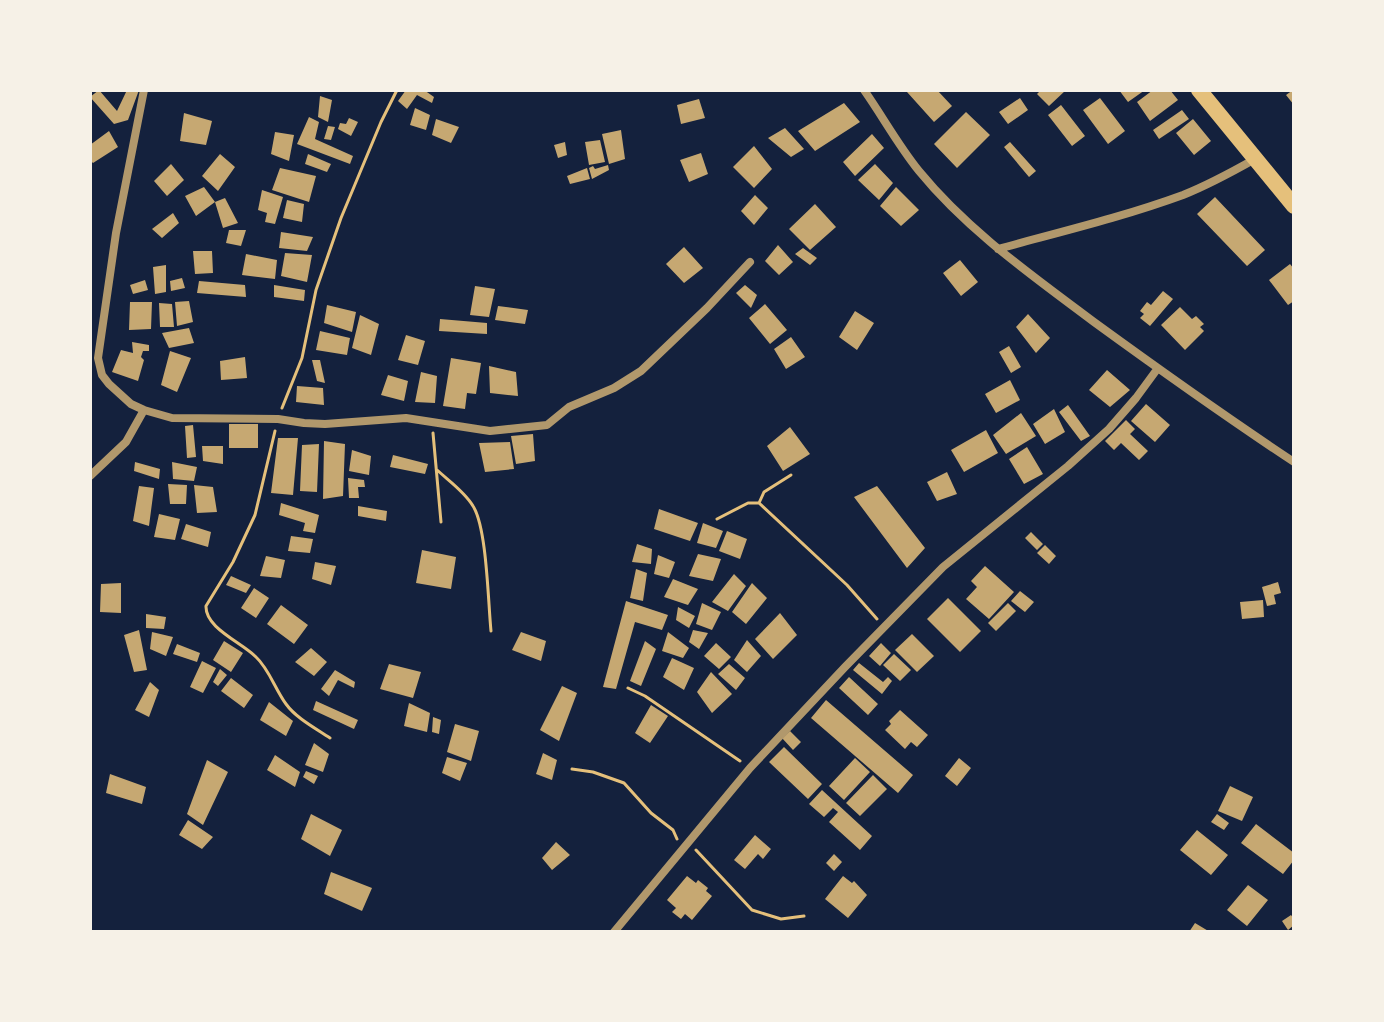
<svg xmlns="http://www.w3.org/2000/svg" width="1384" height="1022" font-family="Barlow,sans-serif">
	<style>
		.building { fill: #c6a872 }
		.lines { fill: none; stroke-linecap: round; stroke-linejoin: round }
		.path { stroke: #e5c07b; stroke-width: 3 }
		.minor { stroke: #b1986c; stroke-width: 8 }
		.trunk { stroke: #e5c07b; stroke-width: 16 }
	</style>
	<rect width="100%" height="100%" fill="#14213d"/>
	<path class="building" d="M99 90 117 111 127 90H139L128 120 114 124 90 97Z
		M406 90H424L434 97 432 103 417 95 407 109 398 101Z
		M909 90H937L952 106 934 122 907 92Z
		M1041 90H1066L1049 106 1037 94Z
		M1119 90H1145L1128 102Z
		M1153 90H1170L1178 100 1150 121 1137 102Z
		M1293 90H1294V105L1286 95Z
		M320 96 332 100 328 122 318 117Z
		M1020 98 1028 110 1008 124 999 112Z
		M1100 98 1125 131 1108 144 1083 110Z
		M699 99 705 118 681 124 677 105Z
		M844 103 860 122 815 151 798 131Z
		M1061 105 1085 136 1072 146 1048 115Z
		M415 108 430 115 426 130 410 125Z
		M1182 110 1189 119 1159 139 1153 130Z
		M966 112 990 135 957 168 934 144Z
		M184 113 212 121 206 145 180 141Z
		M309 117 319 122 315 139 353 156 350 164 297 144Z
		M349 118 358 122 351 136 338 129 340 123 346 124Z
		M436 119 459 127 451 143 432 135Z
		M1193 119 1211 141 1194 155 1176 133Z
		M328 126 335 127 331 140 324 139Z
		M785 128 804 149 791 157 768 138Z
		M621 130 625 159 609 164 602 134Z
		M109 131 118 147 93 163 90 160V145Z
		M275 132 294 135 289 161 271 154Z
		M872 134 884 148 855 176 843 162Z
		M600 140 605 162 589 165 585 142Z
		M565 142 567 155 558 158 554 145Z
		M1010 142 1036 171 1029 177 1004 147Z
		M754 146 772 169 754 188 733 167Z
		M701 153 708 174 689 182 680 160Z
		M220 154 235 167 218 191 202 176Z
		M308 154 331 164 327 172 305 164Z
		M171 164 184 180 167 196 154 181Z
		M875 164 893 183 879 200 858 180Z
		M608 165 609 170 592 179 589 168 593 166 595 169Z
		M280 168 316 176 309 202 272 190Z
		M587 168 590 179 570 184 567 176Z
		M204 187 215 202 196 216 185 196Z
		M896 187 919 210 901 226 880 206Z
		M262 190 283 197 275 224 265 222 267 213 258 210Z
		M755 195 768 208 754 225 741 211Z
		M1215 197 1265 250 1247 266 1197 214Z
		M225 198 238 223 223 228 215 202Z
		M287 200 304 204 302 222 283 218Z
		M815 204 836 227 810 250 789 229Z
		M173 213 179 223 162 238 152 229Z
		M229 230H246L241 246 226 243Z
		M281 232 313 237 307 251 279 248Z
		M778 245 793 262 779 275 765 261Z
		M684 247 703 268 684 283 666 264Z
		M803 248 817 258 810 265 795 254Z
		M193 251H212L213 273 195 274Z
		M285 253 312 255 307 282 281 276Z
		M246 254 277 260 275 279 242 275Z
		M960 260 978 282 961 296 943 273Z
		M1290 264 1294 269V301L1288 305 1269 280Z
		M166 265V292L155 294 153 267Z
		M182 278 185 288 171 291 170 281Z
		M145 280 148 290 133 294 130 285Z
		M199 281 245 285 246 297 197 293Z
		M274 285 305 290 304 301 274 297Z
		M745 285 757 295 751 308 736 293Z
		M475 286 495 289 489 317 470 315Z
		M1163 291 1173 299 1150 326 1140 318 1144 314 1140 311 1147 302 1151 305Z
		M189 301 193 322 177 326 175 302Z
		M130 302H152L151 329 129 330Z
		M159 303 172 304 174 327H160Z
		M765 304 787 330 770 344 749 318Z
		M327 305 356 312 352 332 324 323Z
		M498 306 528 310 525 324 495 320Z
		M1180 307 1192 319 1196 316 1204 324 1200 327 1204 331 1185 350 1161 325Z
		M855 311 874 323 857 350 839 337Z
		M1028 314 1050 338 1036 353 1016 327Z
		M360 315 379 324 371 355 352 348Z
		M440 319 487 323V334L439 331Z
		M189 328 194 343 169 348 162 333Z
		M320 331 350 338 347 355 316 350Z
		M406 335 425 341 418 365 398 360Z
		M791 337 805 357 786 369 774 349Z
		M132 342 149 345V351H143L141 357 144 360 138 381 112 372 121 350 133 353Z
		M1009 346 1021 367 1011 373 999 352Z
		M170 351 191 358 177 392 161 385Z
		M245 357 247 378 221 380 220 361Z
		M451 358 481 363 476 394 467 393 465 409 443 406Z
		M312 360H320L325 383 317 381Z
		M489 366 516 372 518 396 490 393Z
		M1107 370 1130 390 1110 407 1089 390Z
		M421 372 437 376 435 403 415 402Z
		M388 375 408 381 404 401 381 395Z
		M1010 380 1020 400 996 413 985 394Z
		M297 386 323 388 324 405 296 402Z
		M1146 404 1170 425 1155 442 1131 421Z
		M1068 405 1090 436 1081 441 1059 412Z
		M1054 409 1065 432 1045 444 1033 424Z
		M1021 413 1036 436 1006 454 993 435Z
		M1126 420 1135 429 1130 434 1148 451 1139 460 1121 443 1114 450 1105 441Z
		M229 424H258V448H229Z
		M193 425 196 457 187 458 185 426Z
		M790 427 810 454 783 471 767 446Z
		M986 430 998 453 964 472 951 450Z
		M533 434 535 461 516 464 511 436Z
		M278 438H298L293 495 271 493Z
		M324 441 345 444 343 496 323 499Z
		M510 442 514 469 485 472 479 443Z
		M319 444 317 492 300 491 302 445Z
		M202 446H223V464L203 461Z
		M1027 447 1043 474 1024 484 1009 459Z
		M352 450 371 456 369 475 349 471Z
		M393 455 428 464 425 474 390 467Z
		M135 462 160 469 159 479 134 471Z
		M172 462 197 467 194 481 173 479Z
		M947 472 957 494 937 501 927 482Z
		M348 478 364 480 365 487H358L359 498H349Z
		M168 484 187 485 186 504H170Z
		M194 485 213 487 217 512 197 513Z
		M139 486 154 488 149 526 133 521Z
		M877 486 925 548 907 568 854 497Z
		M281 503 319 515 315 533 303 531 305 523 279 515Z
		M358 506 387 511 386 521 358 516Z
		M659 509 698 523 690 541 654 529Z
		M159 514 180 519 175 540 154 537Z
		M703 523 723 531 716 548 697 543Z
		M186 524 211 532 208 547 181 539Z
		M727 531 747 539 740 559 719 551Z
		M1031 532 1043 544 1037 550 1025 538Z
		M291 536 313 539 310 553 288 551Z
		M637 544 652 549 651 564 632 562Z
		M1045 545 1056 556 1049 564 1037 553Z
		M422 550 456 557 451 589 416 583Z
		M698 554 721 559 713 581 689 576Z
		M658 555 675 562 669 578 654 574Z
		M266 556 285 560 281 578 260 576Z
		M315 562 336 566 331 585 312 579Z
		M985 566 1014 592 989 619 966 599 977 587 971 581Z
		M636 569 647 573 643 601 630 598Z
		M734 574 746 586 728 611 712 602Z
		M231 576 251 585 246 593 226 585Z
		M673 579 698 589 688 605 664 597Z
		M1278 582 1281 593 1274 595 1276 604 1267 606 1262 587Z
		M121 583V613L100 612 101 584Z
		M752 583 767 598 746 624 732 612Z
		M254 588 269 598 256 618 241 608Z
		M1020 591 1034 602 1025 612 1011 601Z
		M948 598 981 631 960 652 927 619Z
		M1263 600 1264 617 1242 619 1240 602Z
		M626 601 668 615 662 630 635 622 616 689 603 687Z
		M702 603 721 612 712 630 696 624Z
		M1008 603 1016 611 996 631 988 623Z
		M281 605 308 625 294 644 267 624Z
		M678 607 695 616 689 628 676 620Z
		M780 613 797 635 773 659 755 639Z
		M146 614 166 617 164 629 146 628Z
		M139 630 147 670 134 672 124 635Z
		M693 630 708 633 699 649 689 642Z
		M152 632 173 637 166 656 150 649Z
		M521 632 546 641 541 661 512 650Z
		M668 632 689 648 683 658 662 651Z
		M912 634 934 656 917 672 895 650Z
		M747 640 761 656 747 672 734 660Z
		M224 641 243 653 231 672 213 660Z
		M645 641 656 649 641 686 630 681Z
		M716 643 731 657 719 669 704 656Z
		M881 643 891 653 880 666 869 656Z
		M177 644 200 653 197 662 173 654Z
		M311 648 327 662 314 676 295 662Z
		M894 654 911 670 900 681 883 665Z
		M672 658 694 668 684 690 663 677Z
		M202 661 216 668 203 693 190 687Z
		M859 663 883 682 888 677 892 681 882 694 853 670Z
		M389 664 421 672 413 698 380 689Z
		M729 664 745 678 736 690 718 674Z
		M220 669 227 675 218 686 213 682Z
		M335 670 355 682 354 688 338 680 329 696 321 689Z
		M711 672 732 694 712 713 697 692Z
		M849 677 878 704 868 715 839 688Z
		M231 678 253 695 244 708 221 691Z
		M150 682 159 690 149 717 135 710Z
		M562 686 577 693 559 741 540 730Z
		M826 700 913 775 898 793 811 718Z
		M316 701 358 720 354 729 313 710Z
		M269 702 293 721 286 736 260 720Z
		M409 703 430 713 427 732 404 726Z
		M651 705 668 716 650 743 635 733Z
		M900 710 928 735 917 747 911 742 905 749 885 730 891 724 889 721Z
		M433 717 441 720 439 734 432 732Z
		M455 724 479 731 471 761 447 752Z
		M790 731 801 742 793 750 782 738Z
		M314 743 329 754 323 772 305 765Z
		M784 747 822 784 808 799 769 762Z
		M543 753 557 760 552 780 536 774Z
		M275 755 300 772 295 787 267 770Z
		M447 757 467 763 460 781 442 773Z
		M855 758 870 772 844 800 829 786Z
		M959 758 971 768 957 786 945 776Z
		M207 760 228 772 203 825 187 814Z
		M306 771 318 776 314 784 303 777Z
		M110 774 146 787 142 804 106 793Z
		M873 775 887 789 860 816 846 803Z
		M1230 786 1253 797 1242 821 1218 811Z
		M822 790 872 836 860 850 829 822 838 812 833 808 824 817 809 804Z
		M311 814 342 830 330 856 301 839Z
		M1217 814 1229 823 1224 830 1211 822Z
		M188 820 213 837 202 849 179 835Z
		M1256 824 1294 853V860L1283 874 1241 843Z
		M1197 830 1228 855 1211 875 1180 850Z
		M755 835 771 849 763 859 758 854 745 869 734 860Z
		M556 842 570 855 552 870 542 858Z
		M834 854 842 862 834 871 826 863Z
		M331 872 372 888 362 911 324 894Z
		M687 876 696 883 698 880 708 888 706 891 712 896 692 920 685 914 681 919 672 912 676 908 667 900Z
		M843 876 852 883 854 881 867 895 848 918 825 899Z
		M1248 885 1268 900 1247 926 1227 910Z
		M1291 915 1294 919V925L1288 930 1282 921Z
		M1195 923 1210 932H1189Z"/>
	<g class="lines">
		<path class="path" d="M282 408 302 358 316 290 341 218 381 122 397 90
			M275 431 255 515 233 562 206 606C205 628 241 642 256 657 269 669 275 689 286 704 296 718 315 728 330 738
			M433 433 441 522
			M437 470C449 481 465 492 473 506 487 528 488 602 491 631
			M759 503 764 492 791 475
			M717 519 748 503H759L847 585 877 619
			M628 688 645 696 740 761
			M572 769 593 772 624 783 651 813 673 830 677 839
			M696 850 752 910 781 919 804 916"/>
		<path class="minor" d="M144 90 116 233 98 358 102 375 109 384 131 404 144 410 172 418 278 419 304 423 325 424 406 418 490 431 547 425 569 407 614 388 641 371 707 308 750 262
			M864 90C883 117 898 145 919 171 968 231 1033 276 1094 322 1160 370 1226 417 1294 462
			M998 249C1060 232 1123 217 1183 195 1208 185 1232 172 1255 159
			M90 476 126 442 144 410
			M614 932 750 768 845 667 943 567 1068 466 1109 429 1136 398 1158 368"/>
		<path class="trunk" d="M1199 90 1294 206"/>
	</g>
	<rect width="1384" height="1022" fill="none" stroke="#f6f1e7" stroke-width="184"/>
</svg>
